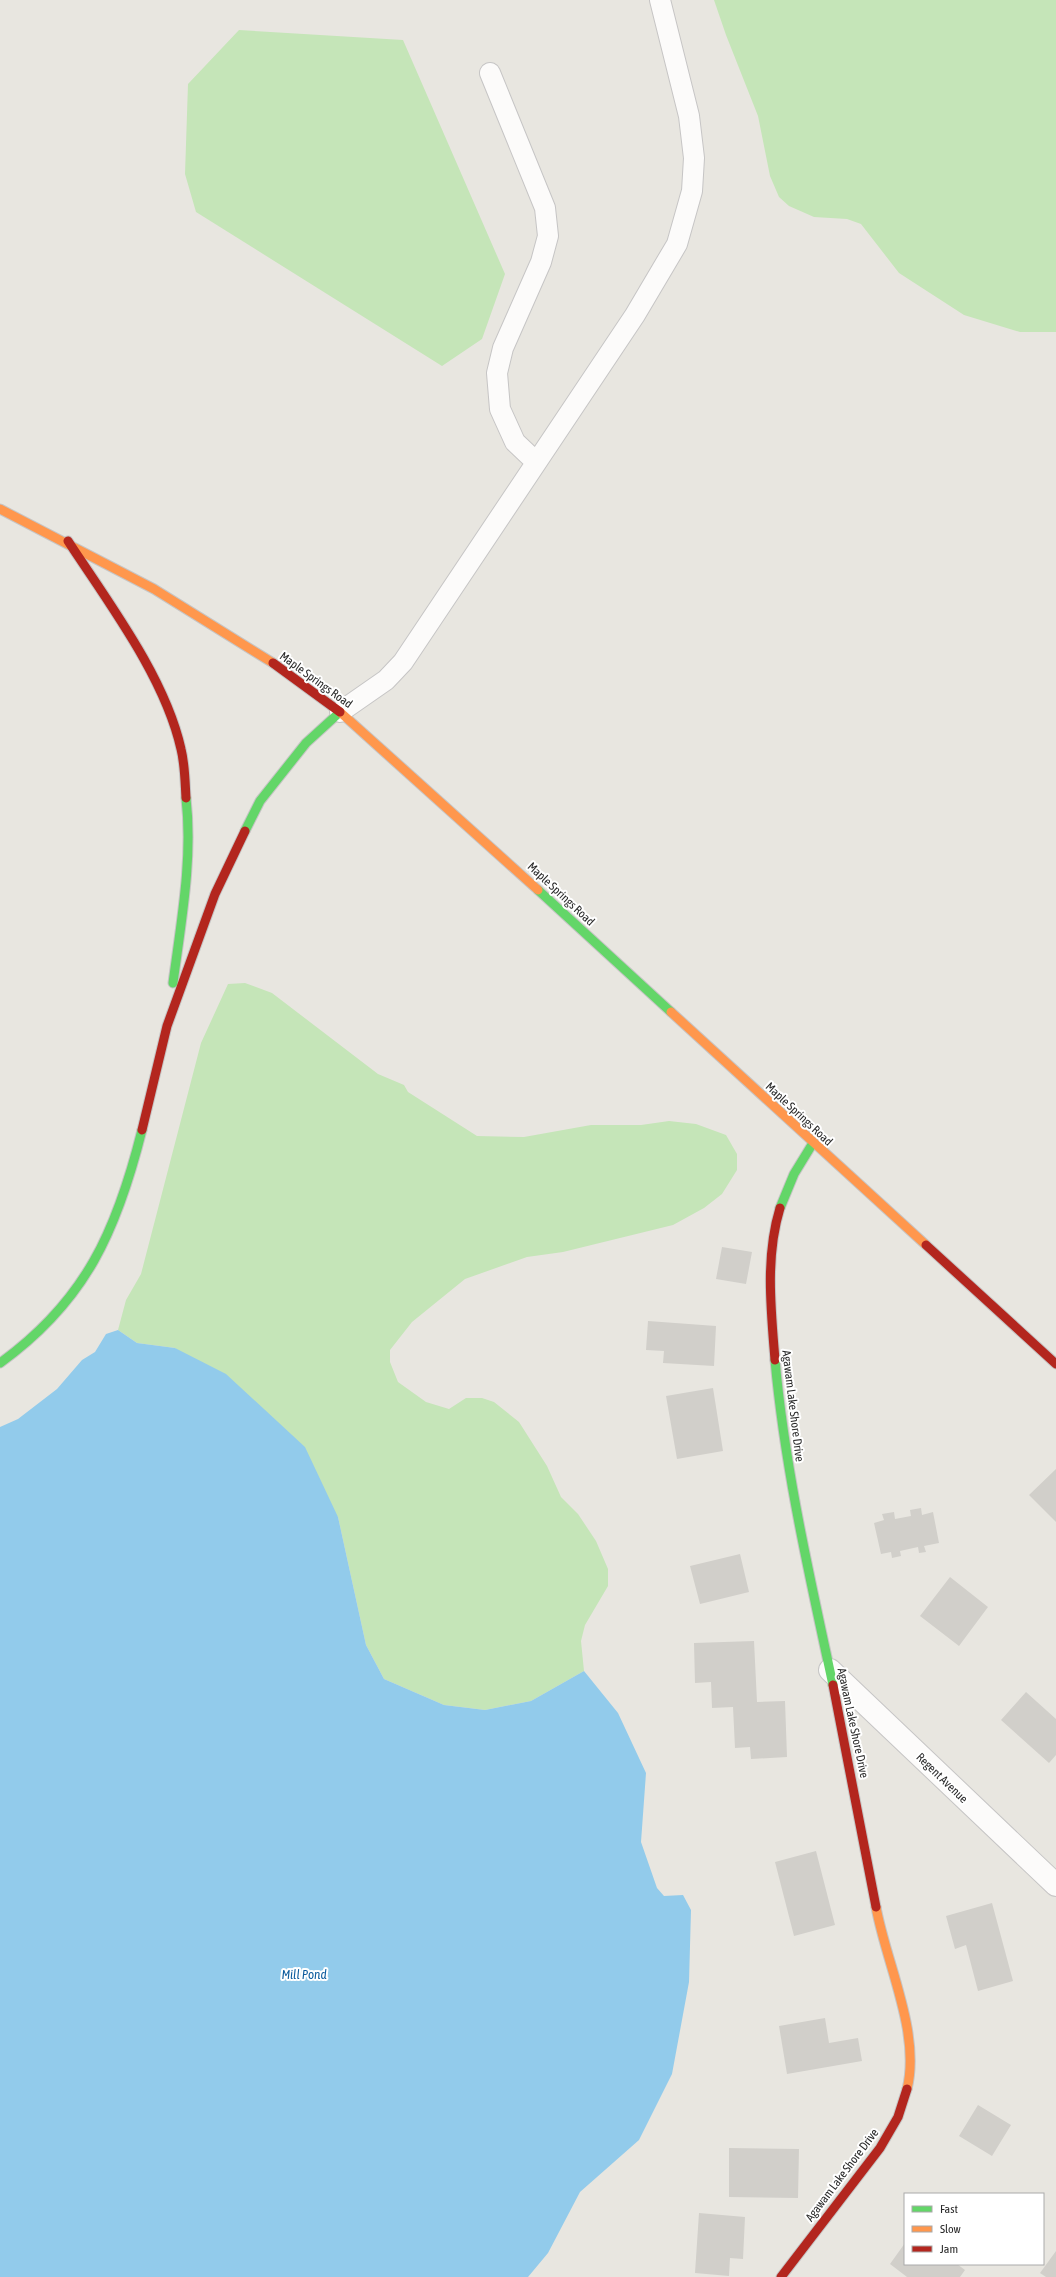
<svg xmlns="http://www.w3.org/2000/svg" width="1056" height="2277" font-family="'Asap Condensed',sans-serif">
	<style>
		.green { fill: #c5e5b8 }
		.water { fill: #92cbeb }
		.building { fill: #d1cfca }
		.lines { fill: none; stroke-linecap: round; stroke-linejoin: round }
		.lane-casing { stroke: #c6c5c5; stroke-width: 22 }
		.street-casing { stroke: #c6c5c5; stroke-width: 24 }
		.fast-casing { stroke: #c6c5c5; stroke-width: 11 }
		.slow-casing { stroke: #c6c5c5; stroke-width: 11 }
		.jam-casing { stroke: #c6c5c5; stroke-width: 11 }
		.lane { stroke: #fcfbfa; stroke-width: 20 }
		.street { stroke: #fcfbfa; stroke-width: 22 }
		.fast { stroke: #63d668; stroke-width: 9 }
		.slow { stroke: #ff974d; stroke-width: 9 }
		.jam { stroke: #b3261e; stroke-width: 9 }
		.labels { text-anchor: middle; stroke-width: 4; stroke-linejoin: round; paint-order: stroke }
		.street-label { font-size: 12px; fill: #2a2a2a; stroke: #fff }
		.water-label { font-size: 13px; font-style: italic; fill: #0b5b9d; stroke: #fff }
	</style>
	<rect width="100%" height="100%" fill="#e8e6e0"/>
	<path class="green" d="M714 0H1056V332H1020L964 315 899 273 861 224 847 219 814 217 789 206 779 197 770 176 758 116 726 35Z
		M239 30 403 40 505 274 482 339 442 366 196 212 185 174 188 84Z
		M245 983 272 993 378 1074 404 1085 408 1092 477 1136 524 1137 591 1125H641L669 1121 696 1124 726 1135 737 1154V1170L722 1194 704 1208 673 1225 563 1252 527 1257 465 1279 412 1322 390 1350V1362L398 1382 426 1402 449 1409 466 1398H482L494 1402 519 1422 547 1466 561 1497 578 1514 596 1541 608 1569V1586L585 1625 581 1641 584 1671 531 1701 485 1710 444 1705 384 1679 366 1645 338 1517 175 1348 137 1343 118 1330 126 1300 141 1274 201 1043 228 984Z"/>
	<path class="water" d="M118 1330 137 1343 175 1348 226 1374 305 1447 338 1517 366 1645 384 1679 444 1705 485 1710 531 1701 584 1671 618 1713 646 1773 641 1842 657 1888 664 1896 683 1895 691 1910 689 1982 672 2074 639 2140 580 2192 548 2253 528 2277H0V1427L18 1419 57 1389 82 1360 95 1352 106 1334Z"/>
	<path class="building" d="M722 1247 752 1252 746 1284 716 1279Z
		M648 1321 716 1326 714 1366 663 1363 664 1351 646 1350Z
		M713 1388 723 1451 677 1459 666 1396Z
		M1056 1469V1522L1029 1495Z
		M921 1508 922 1515 933 1512 939 1543 924 1546 926 1552 919 1553 918 1547 900 1551 901 1556 892 1558 891 1552 881 1554 874 1523 884 1520 882 1514 894 1512 895 1519 911 1516 910 1510Z
		M740 1554 749 1592 700 1604 690 1566Z
		M950 1577 988 1607 959 1646 920 1616Z
		M754 1641 757 1702 785 1701 787 1757 751 1759 750 1747 735 1748 733 1707 712 1708 711 1682 695 1683 694 1643Z
		M1026 1692 1056 1719V1755L1049 1763 1001 1720Z
		M816 1851 835 1925 794 1936 775 1862Z
		M992 1903 1013 1981 978 1991 966 1945 955 1949 946 1916Z
		M825 2018 829 2043 858 2038 862 2061 787 2074 779 2026Z
		M978 2105 1011 2125 992 2156 959 2136Z
		M729 2148 799 2149 798 2198 729 2197Z
		M699 2213 745 2217 743 2259 730 2258 729 2276 695 2273Z
		M905 2243V2264H957L965 2270 960 2277H907L890 2264Z
		M1056 2251V2277H1046L1040 2273Z"/>
	<g class="lines">
		<g class="lane-casing">
			<path id="lane" d="M490 73 545 208 548 236 541 262 503 348 497 373 500 409 515 442 536 462
				M340 712 386 680 403 662 635 315 677 244 692 191 694 158 689 116 660 0"/>
		</g>
		<g class="street-casing">
			<path id="street" d="M830 1670 1056 1885"/>
		</g>
		<g class="fast-casing">
			<path id="fast" d="M245 831 260 801 306 743 340 712
				M538 890 671 1012
				M173 983C181 922 193 859 186 798
				M780 1208 794 1174 813 1143
				M775 1360C785 1470 810 1578 833 1685
				M0 1363C86 1301 117 1230 142 1130"/>
		</g>
		<g class="slow-casing">
			<path id="slow" d="M0 509 154 589 273 663
				M340 712 538 890
				M671 1012 926 1245
				M876 1907C886 1963 921 2033 907 2089"/>
		</g>
		<g class="jam-casing">
			<path id="jam" d="M68 541C108 602 165 677 181 749 185 765 185 782 186 798
				M273 663 340 712
				M142 1130 167 1026 215 894 245 831
				M926 1245 1056 1364
				M775 1360C771 1310 765 1257 780 1208
				M833 1685 876 1907
				M781 2277 880 2148 898 2117 907 2089"/>
		</g>
		<use href="#lane" class="lane"/>
		<use href="#street" class="street"/>
		<use href="#fast" class="fast"/>
		<use href="#slow" class="slow"/>
		<use href="#jam" class="jam"/>
	</g>
	<g class="labels">
		<g class="street-label">
			<text transform="translate(316 680) rotate(36)" y="4">Maple Springs Road</text>
			<text transform="translate(561 894) rotate(43)" y="4">Maple Springs Road</text>
			<text transform="translate(799 1114) rotate(43)" y="4">Maple Springs Road</text>
			<text transform="translate(793 1406) rotate(83)" y="4">Agawam Lake Shore Drive</text>
			<text transform="translate(853 1723) rotate(78)" y="4">Agawam Lake Shore Drive</text>
			<text transform="translate(942 1778) rotate(44)" y="4">Regent Avenue</text>
			<text transform="translate(842 2175) rotate(-53)" y="4">Agawam Lake Shore Drive</text>
		</g>
		<g class="water-label">
			<text x="304" y="1979">Mill Pond</text>
		</g>
	</g>
	<rect x="904" y="2193" width="140" height="72" fill="#ffffff" stroke="#aaaaaa"/>
	<rect x="912" y="2206" width="20" height="6" fill="#63d668" stroke="#aaaaaa"/>
	<text x="940" y="2213" font-size="12" fill="#2a2a2a">Fast</text>
	<rect x="912" y="2226" width="20" height="6" fill="#ff974d" stroke="#aaaaaa"/>
	<text x="940" y="2233" font-size="12" fill="#2a2a2a">Slow</text>
	<rect x="912" y="2246" width="20" height="6" fill="#b3261e" stroke="#aaaaaa"/>
	<text x="940" y="2253" font-size="12" fill="#2a2a2a">Jam</text>
</svg>
